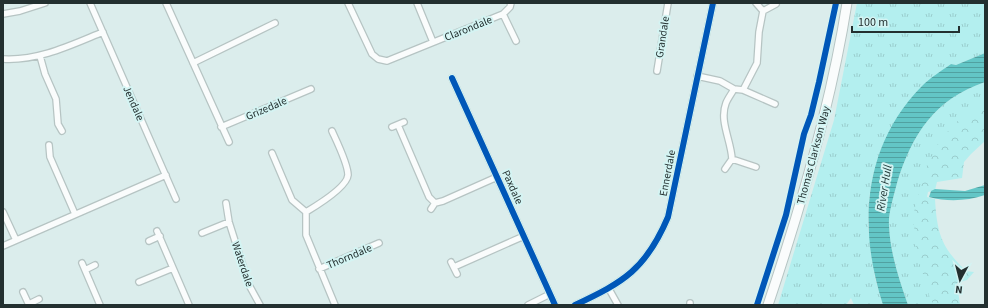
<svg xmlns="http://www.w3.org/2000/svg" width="988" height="308" font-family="'Source Sans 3',sans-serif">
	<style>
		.grass { fill: url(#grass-tufts) }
		.forest { fill: url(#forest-crowns) }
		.water { fill: url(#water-rules) }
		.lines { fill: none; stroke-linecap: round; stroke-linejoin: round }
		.minor-casing { stroke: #b6c4c3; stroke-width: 8 }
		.trunk-casing { stroke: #b6c4c3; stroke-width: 11 }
		.minor { stroke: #fafcfc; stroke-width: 5.5 }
		.trunk { stroke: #fafcfc; stroke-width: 9 }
		.cycleway-casing { stroke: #d4f4f3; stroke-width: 8 }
		.cycleway { stroke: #0057b8; stroke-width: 6 }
		.labels { text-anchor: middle; stroke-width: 4; stroke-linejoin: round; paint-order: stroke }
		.street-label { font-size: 11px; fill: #233030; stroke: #d4f4f3 }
		.water-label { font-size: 12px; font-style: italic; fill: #1f3535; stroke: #d4f4f3 }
	</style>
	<defs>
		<pattern id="grass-tufts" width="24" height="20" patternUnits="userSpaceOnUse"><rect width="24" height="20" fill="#b3efef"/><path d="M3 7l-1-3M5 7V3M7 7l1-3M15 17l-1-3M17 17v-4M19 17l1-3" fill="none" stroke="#9acdcd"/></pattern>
		<pattern id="forest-crowns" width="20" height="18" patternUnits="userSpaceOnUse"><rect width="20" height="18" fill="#b3efef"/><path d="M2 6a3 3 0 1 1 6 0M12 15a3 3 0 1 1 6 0" fill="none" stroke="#9acdcd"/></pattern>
		<pattern id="water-rules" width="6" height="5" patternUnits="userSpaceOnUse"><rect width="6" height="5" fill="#63c6c6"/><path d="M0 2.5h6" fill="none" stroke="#51a1a1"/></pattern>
	</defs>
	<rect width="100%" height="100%" fill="#dbedec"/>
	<path class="grass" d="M857 3H985V53L956 65 951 64 922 86 881 149 873 175 869 199 868 227 875 278 883 305H854L851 298 846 305H778L834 120Z
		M985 82V116L926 184 917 232 939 305H908C899 279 890 253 889 225 888 214 894 195 897 183 912 134 935 99 985 82Z"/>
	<path class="forest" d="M985 108V141L971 154 964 162 962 178 937 182 935 190 928 192 927 197 935 199C937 233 941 247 966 271L974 272 967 280 957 283 960 305H934L930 298 917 254 913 216 924 171 941 139 956 122Z"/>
	<path class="water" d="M985 53V82C935 99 912 134 897 183 894 195 888 214 889 225 890 253 899 279 908 305H883C858 228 862 147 922 86 930 78 941 71 951 64L956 65Z
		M985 185V195C967 201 948 202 929 197L931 191 935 189 965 191Z"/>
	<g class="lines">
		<g class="minor-casing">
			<path id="minor" d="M90 3 176 199
				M166 3 229 142
				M348 3 372 54 378 59 387 61 503 14 510 7 511 3
				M417 3 433 42
				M756 3 763 11 776 4
				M3 14 20 11 45 3
				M503 14 516 41
				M40 56 45 74 56 99 58 124 62 131
				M3 59C39 61 71 45 103 32
				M193 63 275 23
				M657 71 668 3
				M697 76 720 81 734 89 743 90 775 104
				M452 78 555 305
				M734 89C732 93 728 98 726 103 719 121 731 140 732 159L756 167
				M743 90 757 63 759 32 763 11
				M398 125 429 197 435 203 443 201 497 177
				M221 127 311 89
				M392 127 404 122
				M332 131C337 142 348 164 348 175 347 187 316 206 306 212V235L335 305
				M49 145 50 157 75 214
				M272 153 292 200 306 212
				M725 169 732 159
				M226 203 229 222 249 285 260 305
				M431 209 435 203
				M3 212 16 240
				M157 231 189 305
				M202 233 229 222
				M149 241 160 236
				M3 246 166 175
				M451 262 457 274
				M82 263 100 305
				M454 267 524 236
				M319 269 379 243
				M85 270 95 265
				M139 282 173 268
				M609 289 618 305
				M23 292 29 305
				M690 303V305
				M29 304 39 299
				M528 305 550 294
				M575 305C624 282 646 269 668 217L713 3"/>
		</g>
		<g class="trunk-casing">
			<path id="trunk" d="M768 305C801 207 831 105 847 3"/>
		</g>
		<use href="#minor" class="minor"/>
		<use href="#trunk" class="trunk"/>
		<g class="cycleway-casing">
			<path id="cycleway" d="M452 78 555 305
				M575 305C624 282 646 269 668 217L713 3
				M757 305 786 215 804 134 811 115 819 82 836 3"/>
		</g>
		<use href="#cycleway" class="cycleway"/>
	</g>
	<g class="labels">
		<g class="street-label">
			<text transform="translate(468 28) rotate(-22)" y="4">Clarondale</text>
			<text transform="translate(662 37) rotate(-81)" y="4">Grandale</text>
			<text transform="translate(134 103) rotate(66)" y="4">Jendale</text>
			<text transform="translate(266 108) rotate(-23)" y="4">Grizedale</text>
			<text transform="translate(813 155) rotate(-75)" y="4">Thomas Clarkson Way</text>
			<text transform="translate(667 173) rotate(-79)" y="4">Ennerdale</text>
			<text transform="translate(513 187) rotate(66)" y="4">Paxdale</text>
			<text transform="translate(349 256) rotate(-23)" y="4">Thorndale</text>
			<text transform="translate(243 264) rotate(71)" y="4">Waterdale</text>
		</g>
		<g class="water-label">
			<text transform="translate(884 188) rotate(-81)" y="4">River Hull</text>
		</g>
	</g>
	<rect width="988" height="308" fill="none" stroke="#233030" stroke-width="8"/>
	<g transform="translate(960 280) rotate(187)" stroke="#d4f4f3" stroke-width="3" paint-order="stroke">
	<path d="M0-3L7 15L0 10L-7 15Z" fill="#233030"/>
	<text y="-6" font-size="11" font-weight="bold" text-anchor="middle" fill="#233030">N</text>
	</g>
	<path d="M852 26v6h107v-6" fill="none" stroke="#233030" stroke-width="2"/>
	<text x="858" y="26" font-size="12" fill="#233030" stroke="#d4f4f3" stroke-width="3" paint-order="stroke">100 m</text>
</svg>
